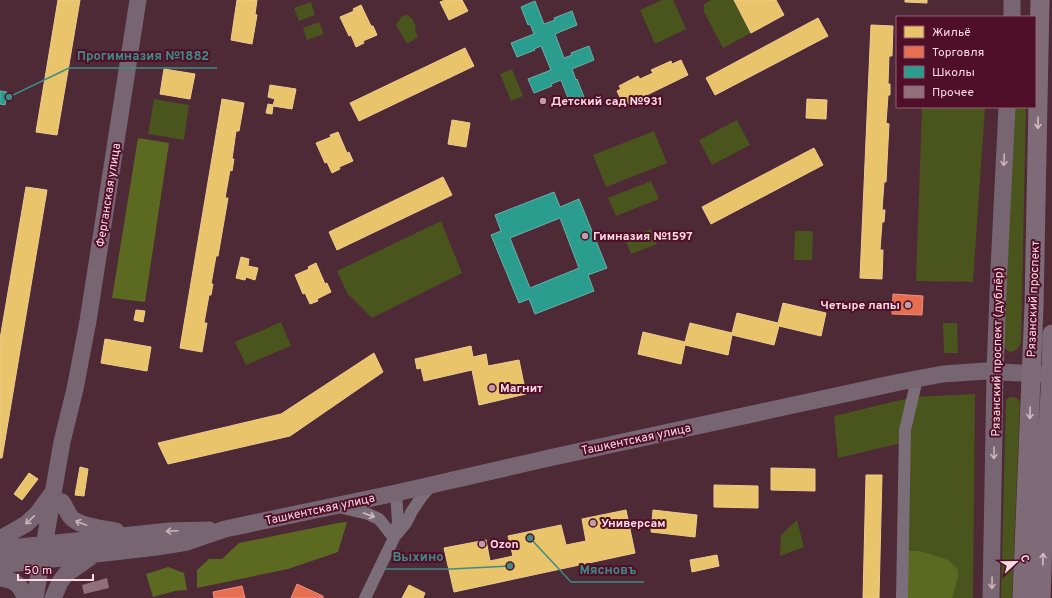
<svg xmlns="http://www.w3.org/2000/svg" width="1052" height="598" font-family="Overpass,sans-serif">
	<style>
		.green { fill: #4a541d }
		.forest { fill: #5c6920 }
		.homes { fill: #e9c46a; stroke: #efcb8e }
		.shops { fill: #e76f51; stroke: #ee8f7d }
		.schools { fill: #2a9d8f; stroke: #69b0a8; fill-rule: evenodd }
		.building { fill: #8f707a }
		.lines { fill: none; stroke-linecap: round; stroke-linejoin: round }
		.street { stroke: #7b6e78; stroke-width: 12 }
		.secondary { stroke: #786572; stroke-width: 17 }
		.primary { stroke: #7f6b77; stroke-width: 19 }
		.oneway { stroke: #d7b9c3 }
		.oneway2 { stroke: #ceb2bb }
		.oneway3 { stroke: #d6bac3 }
		.poi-dot { fill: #bf9da6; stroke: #500f28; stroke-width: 1.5 }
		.labels { text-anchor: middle; stroke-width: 4; stroke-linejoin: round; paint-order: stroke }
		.poi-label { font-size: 12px; font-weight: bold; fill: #fddbe3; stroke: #500f28; text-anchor: start }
		.street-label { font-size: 12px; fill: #fddbe3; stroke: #500f28 }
		.leader { fill: none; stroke: #3f8a85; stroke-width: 1.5 }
		.callout-dot { fill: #3f8a85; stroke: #500f28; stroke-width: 1.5 }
		.callout-label { font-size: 13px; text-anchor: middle; font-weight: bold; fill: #3f8a85; stroke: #500f28; stroke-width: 4; stroke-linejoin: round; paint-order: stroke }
	</style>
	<rect width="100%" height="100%" fill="#4d2a36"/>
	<path class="green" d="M662 0H673L686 29 655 44 640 10Z
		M711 0H734L751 33 723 48 704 12V4Z
		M311 2 315 15 299 21 294 8Z
		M408 15 413 20 416 26 415 30 418 37 407 44 396 25 402 16Z
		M319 22 324 34 307 40 303 28Z
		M512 69 523 96 511 101 500 74Z
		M154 99 189 105 184 140 148 134Z
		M922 107H985L973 282 916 281Z
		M1013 107H1026L1021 343C1018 349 1015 352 1009 352L1005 348 1003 342Z
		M737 120 750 145 712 165 699 140Z
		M654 131 667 163 606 187 593 155Z
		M651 181 659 199 616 216 608 198Z
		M441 221 462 273 372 318 347 293 337 271Z
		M651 229 657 244 631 254 625 239Z
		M795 231H813L812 260H794Z
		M281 322 291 346 246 365 235 342Z
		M943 323H957L958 353H944Z
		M975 394 973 598H904L906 442 838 458 834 416 913 397Z
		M1011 397C1016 397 1018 398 1020 402L1012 598H1001L1006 400 1008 398Z
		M797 520 804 547 780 556 781 535Z"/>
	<path class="forest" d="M138 138 169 143 145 302 112 298Z
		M347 522 338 552 288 569 197 588V570L209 559H222L239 543 338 523Z
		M907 551H920L948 560 956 567 958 571V577L952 598H906Z
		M168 567 184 573 187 590 175 591 153 597 146 574Z"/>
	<path class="homes" d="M58 0H80L57 135 36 132Z
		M237 0H257L255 14 257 15 252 44 231 40Z
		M445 0H462L468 11 449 20 440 2Z
		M734 0H776L784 15 751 33Z
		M905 0H927V3L905 2Z
		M361 5 371 26H373L377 35 363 41 364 43 356 47 351 35 349 36 340 17 354 11 353 9Z
		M818 18 828 36 715 95 706 78Z
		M871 25 893 26 892 56H889L888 84H890V95H888L886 123 889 124 886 182H884L882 210H885L884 222H882L880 250H883L882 279 860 278Z
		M465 48 474 66 359 121 350 103Z
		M681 60 688 75 624 106 617 91 621 89 619 86 638 76 640 79 653 73 651 70 671 61 672 64Z
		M164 69 195 74 190 99 160 94Z
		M270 85 296 89 292 109 273 106 272 114 266 113 268 104 273 105 275 99 268 97Z
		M222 99 244 103 239 131H236L232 159H234L232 171 230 170 225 198H228L218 256H216L211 284H213L211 295H209L204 323H207L202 352 180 348Z
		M807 99 827 100 826 119 806 118Z
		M452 120 470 123 466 147 448 144Z
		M338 132 347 153 349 152 353 161 339 167 340 169 332 173 327 162 325 163 316 143 331 137 330 135Z
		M814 148 823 165 711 224 702 207Z
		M443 177 452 195 337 250 329 232Z
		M26 187 47 190 2 458H0V339Z
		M241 257 249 259 248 266 258 268 255 280 246 277 245 280 236 278Z
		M316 263 325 284 327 283 331 292 317 299 318 301 310 304 305 293 303 294 295 275 309 269 308 267Z
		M783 303 826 313 821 336 779 326 774 345 732 335 728 355 685 345 681 364 638 354 643 332 685 342 690 323 732 333 737 313 778 323Z
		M136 310 145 311 143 322 134 320Z
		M105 339 151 347 147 371 101 363Z
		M471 346 473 357 486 354 488 366 519 360 526 394 479 405 472 370 424 381 421 368 417 369 415 359Z
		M374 353 383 372 290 436 168 464 158 443 281 414Z
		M80 467 88 469 84 496 75 495Z
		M771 468 815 469V491L771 490Z
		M29 473 38 479 22 500 14 494Z
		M866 475H882L879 598H863Z
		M714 485 758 486V508L714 507Z
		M626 510 635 553 454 592 444 548 486 540 490 561 513 556 508 536 561 525 566 545 586 541 582 519Z
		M653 510 697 515 695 537 651 532Z
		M717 555 719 566 692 572 690 560Z
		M409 585 425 593 423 598H402Z"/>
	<path class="shops" d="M893 294 923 296 922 315 892 314Z
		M297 584 323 596V598H291Z
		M242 586 245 598H214L213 592Z"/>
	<path class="schools" d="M535 1 544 24 555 20 554 18 572 11 577 25 555 34 564 58 572 55 571 53 589 46 594 60 572 69 576 80 577 79 584 97 570 103 561 80 551 84 552 86 534 93 528 79 551 70 541 46 534 49 535 50 517 57 511 43 534 34 530 24 528 25 521 7Z
		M0 91 7 92 5 105 0 104Z
		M554 192 560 207 579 199 607 268 588 275 594 291 535 314 529 299 519 303 491 235 501 231 495 215ZM560 218 579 268 530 288 510 238Z"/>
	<path class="building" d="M107 578 109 588 84 594 82 585Z"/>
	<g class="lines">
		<path class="street" d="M339 507 368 514 379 519 394 538
			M397 534 406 523 412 511 422 496 432 485
			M365 598 394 538 398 522 396 493
			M902 598 905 430 917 379"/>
		<path class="secondary" d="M1012 17V0
			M62 502C65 506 67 512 70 516 78 527 103 528 116 531
			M0 539 26 524 37 514 51 495
			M0 549 169 531 209 530
			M0 565 157 547 187 542 225 529 396 493 549 458 900 382 943 374 986 371 1051 375
			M0 578C14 580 21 584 25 598
			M35 598 62 442 75 389 88 321 138 0
			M53 598 60 582 66 574 92 556
			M991 598 995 372 999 269 1007 107"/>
		<path class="primary" d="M1022 598 1034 306 1040 0
			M1041 598 1045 482 1051 375 1052 334"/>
	</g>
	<defs><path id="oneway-shaft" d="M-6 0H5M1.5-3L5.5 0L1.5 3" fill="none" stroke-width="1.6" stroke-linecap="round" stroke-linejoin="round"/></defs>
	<g class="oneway">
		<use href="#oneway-shaft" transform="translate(1038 123) rotate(91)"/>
		<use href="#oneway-shaft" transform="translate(1030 413) rotate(92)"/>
		<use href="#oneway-shaft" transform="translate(1043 559) rotate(-88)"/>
	</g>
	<g class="oneway2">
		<use href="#oneway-shaft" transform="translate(1004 160) rotate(93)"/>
		<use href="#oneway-shaft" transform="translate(994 453) rotate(91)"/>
		<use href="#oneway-shaft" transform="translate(30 520) rotate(137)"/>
		<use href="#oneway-shaft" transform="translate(81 523) rotate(-159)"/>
		<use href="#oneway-shaft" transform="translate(172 531) rotate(177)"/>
		<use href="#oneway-shaft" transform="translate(992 583) rotate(91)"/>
	</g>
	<use class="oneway3" href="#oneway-shaft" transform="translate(369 515) rotate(19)"/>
	<g class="poi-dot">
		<circle cx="543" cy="101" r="4"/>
		<circle cx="585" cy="236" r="4"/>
		<circle cx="908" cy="305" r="4"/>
		<circle cx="492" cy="388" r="4"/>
		<circle cx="593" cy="523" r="4"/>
		<circle cx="482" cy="544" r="4"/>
	</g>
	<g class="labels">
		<g class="poi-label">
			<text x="551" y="105">Детский сад №931</text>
			<text x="593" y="240">Гимназия №1597</text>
			<text x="900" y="309" text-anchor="end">Четыре лапы</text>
			<text x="500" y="392">Магнит</text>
			<text x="601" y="527">Универсам</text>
			<text x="490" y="548">Ozon</text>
		</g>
		<g class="street-label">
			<text transform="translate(108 195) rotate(-81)" y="4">Ферганская улица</text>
			<text transform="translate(1033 299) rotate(-88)" y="4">Рязанский проспект</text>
			<text transform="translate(997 352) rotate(-89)" y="4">Рязанский проспект (дублёр)</text>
			<text transform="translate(636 439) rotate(-12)" y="4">Ташкентская улица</text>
			<text transform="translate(320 509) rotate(-12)" y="4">Ташкентская улица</text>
		</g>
	</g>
	<path class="leader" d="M9 97L69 68H217M510 566L451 569H384M530 538L571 582H644"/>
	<g class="callout-dot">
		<circle cx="9" cy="97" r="4"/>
		<circle cx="510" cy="566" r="4"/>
		<circle cx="530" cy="538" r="4"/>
	</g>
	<g class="callout-label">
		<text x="143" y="60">Прогимназия №1882</text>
		<text x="418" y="561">Выхино</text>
		<text x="608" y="574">Мясновъ</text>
	</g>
	<rect x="896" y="16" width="140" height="92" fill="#500f28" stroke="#956173"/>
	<rect x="904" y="26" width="20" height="12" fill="#e9c46a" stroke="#956173"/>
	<text x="932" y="36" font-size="12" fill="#fddbe3">Жильё</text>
	<rect x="904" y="46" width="20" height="12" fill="#e76f51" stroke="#956173"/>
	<text x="932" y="56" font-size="12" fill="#fddbe3">Торговля</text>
	<rect x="904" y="66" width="20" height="12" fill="#2a9d8f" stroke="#956173"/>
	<text x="932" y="76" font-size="12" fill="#fddbe3">Школы</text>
	<rect x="904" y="86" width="20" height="12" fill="#8f707a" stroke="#956173"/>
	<text x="932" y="96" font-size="12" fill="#fddbe3">Прочее</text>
	<g transform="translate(1016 562) rotate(68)" stroke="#500f28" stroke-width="3" paint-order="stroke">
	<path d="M0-3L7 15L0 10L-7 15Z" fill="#fddbe3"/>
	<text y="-6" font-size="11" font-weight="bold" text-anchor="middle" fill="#fddbe3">С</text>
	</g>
	<path d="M18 574v6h75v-6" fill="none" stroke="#fddbe3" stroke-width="2"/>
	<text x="24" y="574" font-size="12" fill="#fddbe3" stroke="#500f28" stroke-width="3" paint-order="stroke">50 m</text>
</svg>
